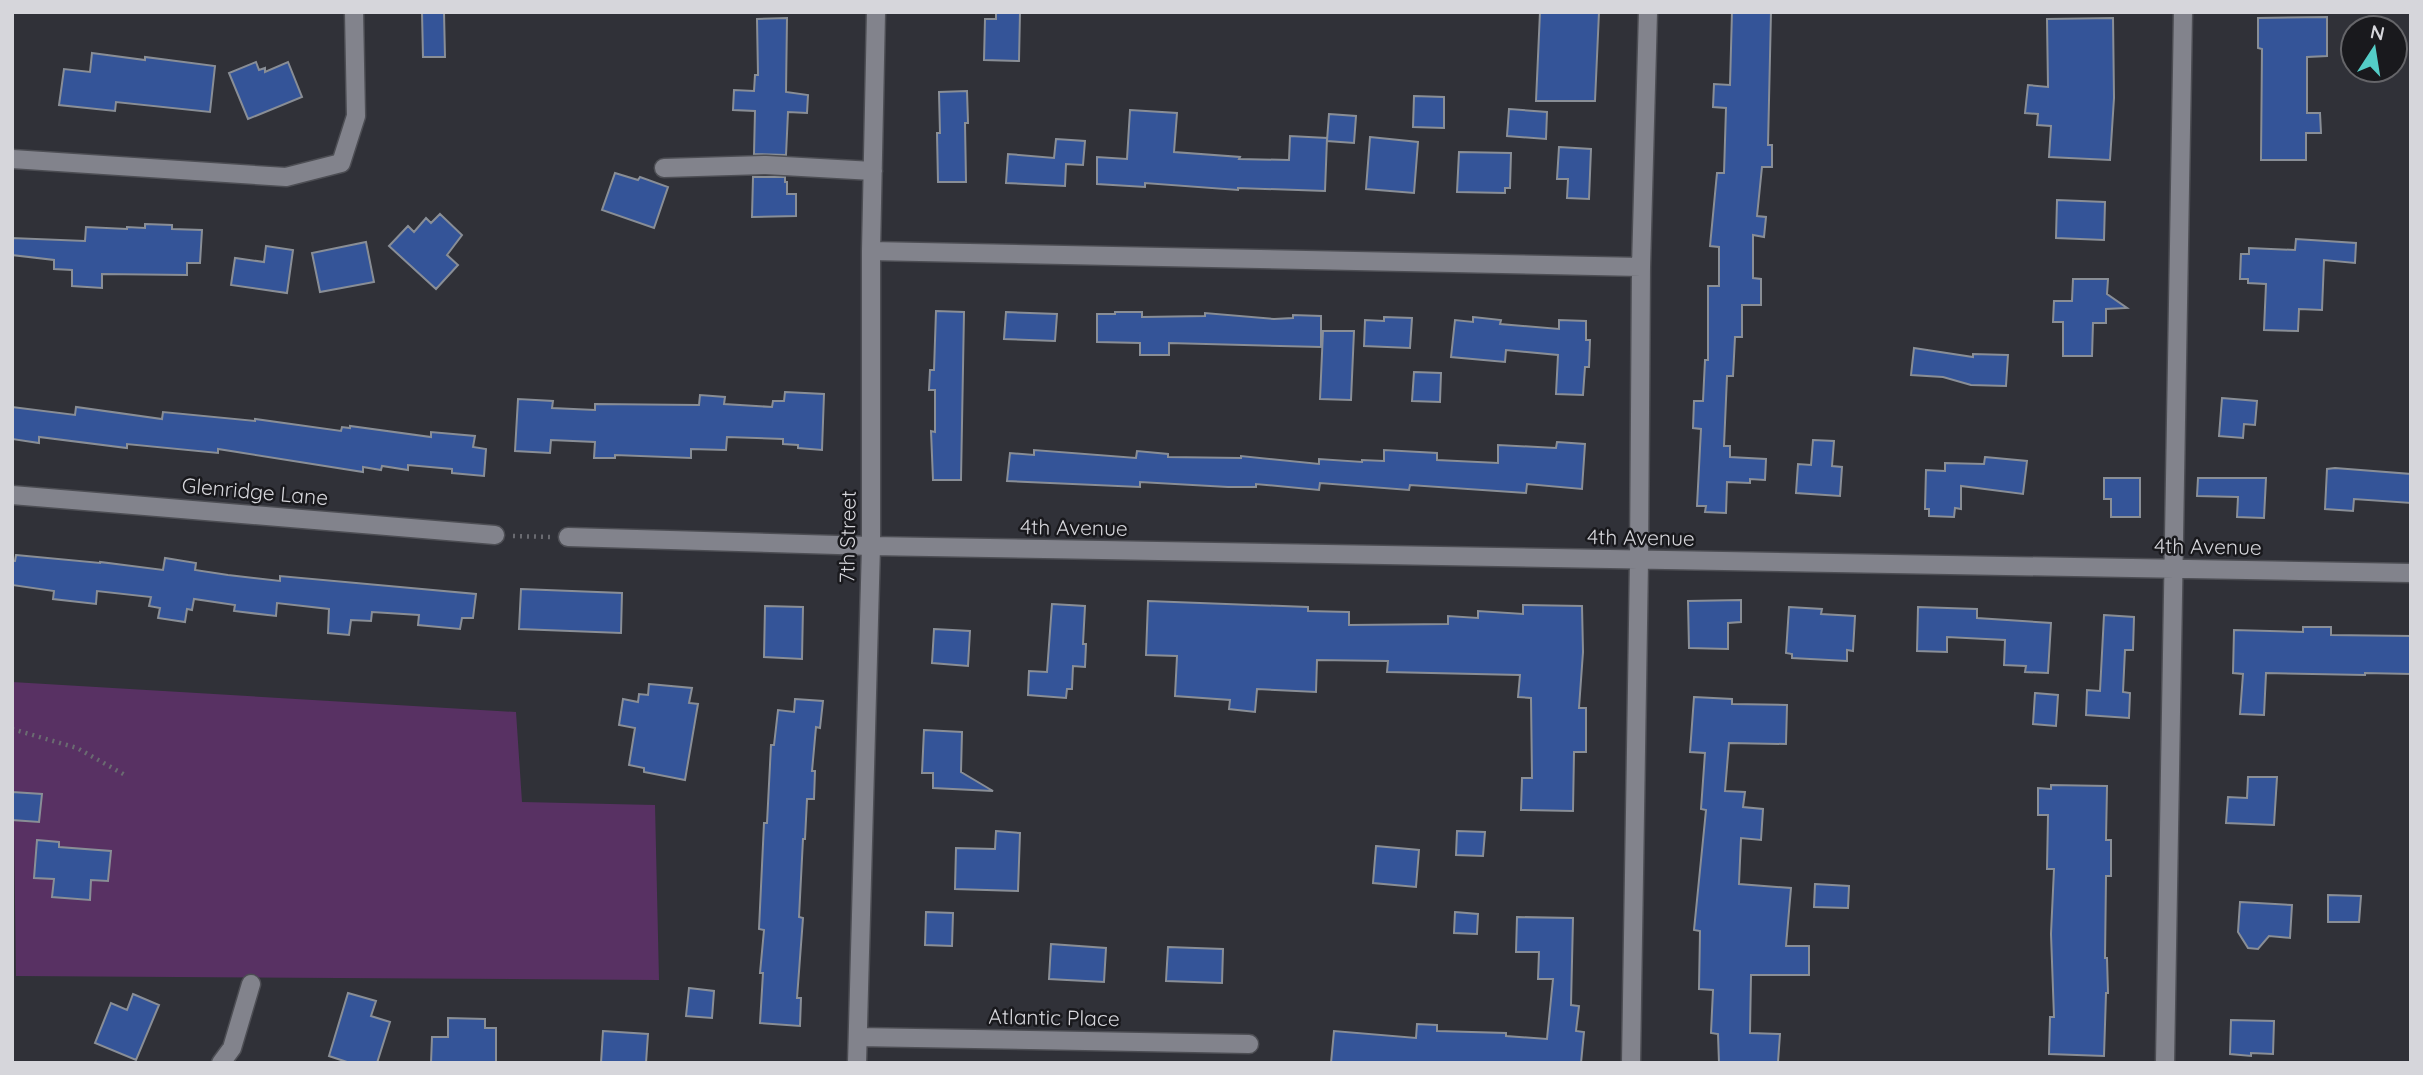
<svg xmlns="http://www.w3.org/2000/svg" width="2423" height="1075" font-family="Quicksand,sans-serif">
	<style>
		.green { fill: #583163 }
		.building { fill: #345498; stroke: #898e96; stroke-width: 2 }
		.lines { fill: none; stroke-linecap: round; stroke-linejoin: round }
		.minor-casing { stroke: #4d4e54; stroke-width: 21 }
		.path { stroke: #6a6b71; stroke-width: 4.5; stroke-dasharray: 2 5; stroke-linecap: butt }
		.minor { stroke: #82838c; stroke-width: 18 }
		.labels { text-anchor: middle; stroke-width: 5; stroke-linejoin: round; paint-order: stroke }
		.street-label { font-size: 21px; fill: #d6d6db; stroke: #19191d }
	</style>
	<rect width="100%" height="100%" fill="#303138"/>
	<path class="green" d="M12 682 516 712 522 802 655 805 659 980 16 976Z"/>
	<path class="building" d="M422 12H444L445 57H423Z
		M996 12H1020L1019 61 984 60 985 19H996Z
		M1540 12H1599L1595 101H1536Z
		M1732 12H1771L1768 145H1772V167H1762L1757 216 1766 217 1764 237 1753 235V278L1761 279V305H1742V337H1735L1733 376H1727L1724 446H1730V457L1766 459 1765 480 1750 479V483L1727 482 1726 513 1705 512 1706 506H1697L1701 429 1693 428 1694 401H1703L1705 360H1708V286H1719V247L1710 246 1717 173H1724L1726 108 1713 107 1714 84 1730 85Z
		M2327 17V56L2307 57V113H2320L2321 133H2306V160H2261L2262 49 2258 48V18Z
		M787 18 786 92 808 95 807 113 788 112 786 155 754 154 755 111 733 110 734 90 754 91 755 75H758L757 19Z
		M2113 18 2114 98 2110 160 2049 157 2051 126 2037 125 2038 114 2025 113 2028 85 2048 87 2047 19Z
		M92 53 145 60V57L215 66 210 112 116 102 115 111 59 105 64 69 90 72Z
		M256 62 259 70 265 68V72L288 62 302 97 248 119 229 73Z
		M967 91 968 123H965L966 182H938L937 133H940L939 92Z
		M1414 96 1444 97V128L1413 127Z
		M1509 109 1547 112 1546 139 1507 136Z
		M1130 110 1177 113 1174 152 1240 157 1239 159 1289 160 1290 136 1327 138 1325 191 1238 188V190L1145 183V187L1097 184V157L1127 159Z
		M1329 114 1356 116 1354 143 1327 141Z
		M1370 137 1418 142 1414 193 1366 189Z
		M1056 139 1085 141 1083 165 1066 164 1065 186 1006 183 1008 154 1054 158Z
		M1559 147 1591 149 1589 199 1567 198 1568 179H1557Z
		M1459 152 1511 153 1510 188H1505V193L1457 192Z
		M615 173 638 180 640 177 668 187 654 228 602 210Z
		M753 177H785V182H787V194H796V216L752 217Z
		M2057 200 2105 202 2104 240 2056 238Z
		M440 214 462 235 447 255 458 265 436 289 389 246 408 226 414 232 426 218 431 223Z
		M145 224 172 225V229L202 230 200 263H187V275L102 274V288L72 286V270L54 269V260L12 255V238L85 241 86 227 127 229V227L145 228Z
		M2296 239 2356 243 2355 263 2324 260 2322 310 2299 309 2298 331 2264 330 2266 284 2248 283V279H2240L2241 254H2249V248L2295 250Z
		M366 242 374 282 320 292 312 253Z
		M266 246 293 250 287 293 231 285 235 258 264 262Z
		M2073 279H2108L2107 294 2127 308 2106 309V323H2093L2092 356H2063V322H2053L2054 301H2072Z
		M936 311 964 312 961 480H933L931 431 935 432V390H929L930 370H934Z
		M1006 312 1057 314 1055 341 1004 339Z
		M1115 312H1142V317L1205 316V313L1274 319 1293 318V315L1321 316V347L1169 343V355H1140V343L1097 342V314H1115Z
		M1384 317 1412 318 1410 348 1364 346 1365 320 1384 321Z
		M1473 317 1501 320 1500 324 1559 329V320L1586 321V340H1590L1589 367H1585L1583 395 1556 394 1558 355 1506 350 1505 362 1451 357 1455 320 1473 322Z
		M1323 331H1354L1351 400 1320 399Z
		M1914 348 1973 357V354L2008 355 2006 386 1971 385 1943 377 1911 375Z
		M1414 372 1441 373 1440 402 1412 401Z
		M785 392 824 394 822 450 798 448V445L783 444V439L727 437 726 450 691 449V458L615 455V458H594L595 442 551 440 550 453 515 451 518 399 553 401 552 408 595 410V404L699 405 700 395 725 397 724 404 772 407 773 401H784Z
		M2222 398 2257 401 2255 425 2244 424 2243 438 2219 436Z
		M12 407 75 415 76 407 162 419 163 412 255 421V419L341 431 342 427 350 428V426L431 437V432L475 436 473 447 486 449 484 476 452 473V469L408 465V470L382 466 381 470 363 467V472L218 449V453L127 444V448L39 437V443L12 439Z
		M1813 440 1834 441 1832 466 1842 467 1840 496 1796 493 1798 464 1811 465Z
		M1557 442 1585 444 1582 489 1527 484 1526 493 1410 485 1409 490 1320 483 1319 490 1256 484V487H1228L1140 482V487L1007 481 1010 453 1034 455V450L1136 458 1137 451 1168 454V457L1241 458V456L1319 464V459L1362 462V460L1384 461V450L1437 453V460L1498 463V445L1556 448Z
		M1985 457 2027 461 2023 494 1961 486V509L1955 508 1954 517 1929 516V509H1925L1926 470 1945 471V463L1984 464Z
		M2335 468 2411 474V503L2354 499 2353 511 2325 509 2327 469Z
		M2104 478H2140V517H2111V499H2104Z
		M2198 478H2266L2264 518 2237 517 2238 497 2197 496Z
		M16 555 100 563V562L163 570 165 558 196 563 195 570 228 575 280 581V576L476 594 473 618H462L460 629 418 625 419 615 372 612 371 621 351 620 349 635 328 633 329 609 277 603 276 616 234 611 235 605 194 599 192 610 187 609 185 622 158 618 160 608 149 606 151 597 97 591 96 604 53 599 54 591 12 585V561H15Z
		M521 589 622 593 621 633 519 629Z
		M1741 600V622L1728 623V649L1689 648 1688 601Z
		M1148 601 1308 607V611L1349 612V625L1448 624V616L1478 618V611L1523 614V605L1582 606 1583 652 1579 708H1586V752H1574L1573 811 1521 810 1522 778H1532L1531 698 1518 697 1520 675 1387 672 1388 661 1317 660 1316 692 1257 689 1255 712 1229 709 1230 700 1175 696 1177 656 1146 655Z
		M1052 604 1085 606 1083 644H1086L1085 667 1073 666 1072 689H1067L1066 698 1028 695 1029 671 1047 672Z
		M765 606 803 607 802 659 764 657Z
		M1789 607 1822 609 1821 614 1855 616 1853 651 1847 650V661L1792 658V654L1786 653Z
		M1918 607 1977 609V618L2051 623 2048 673 2025 672 2026 666 2004 665 2005 640 1947 637V652L1917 651Z
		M2104 615 2134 617 2133 650H2125L2123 692 2130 693 2129 718 2086 715 2087 690 2100 691Z
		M2303 627H2331V635L2411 636V674L2365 673V675L2266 673 2264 715 2240 714 2243 674 2233 673 2234 630 2303 632Z
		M934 629 970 631 968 666 932 663Z
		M649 684 692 688 689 703 698 704 685 780 644 772V768L629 765 635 728 619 725 623 699 638 702 639 694 648 695Z
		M2035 693 2058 695 2056 726 2033 724Z
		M1694 697 1732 699V704L1787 705 1786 744 1729 743 1725 791 1745 792 1743 807 1763 809 1761 840 1741 838 1739 884 1791 888 1786 946H1809V975H1751L1750 1033 1780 1034 1778 1062 1719 1063 1718 1034 1711 1033 1713 990 1699 989 1700 931 1694 930 1706 810 1701 809 1705 753 1690 752Z
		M795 699 823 701 820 728 816 727 812 771H815L814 799H807L805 839H803L799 917 803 918 797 998H801L800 1026 760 1023 763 973H760L764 930 759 929 764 823H767L771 745H774L778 710 794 712Z
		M924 730 962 732 961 772 993 791 933 788V773H922Z
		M2248 777H2277L2274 825 2226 823 2228 797 2247 798Z
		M2051 785 2107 786 2106 840H2111V876H2106L2105 958H2107L2108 993H2106L2104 1056 2049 1054 2050 1017H2054L2051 934 2054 869H2047L2048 815H2038V788L2051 789Z
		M12 792 42 794 39 822 12 820Z
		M996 831 1020 833 1018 891 955 889 956 848 995 849Z
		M1457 831 1485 832 1483 856 1456 855Z
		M37 840 59 842V847L111 851 108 881 91 880 90 900 52 897 54 879 34 878Z
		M1376 846 1419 850 1416 887 1373 883Z
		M1815 884 1849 886 1848 908 1814 907Z
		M2328 895 2361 896 2359 922H2328Z
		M2240 902 2292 905 2290 938 2269 936 2258 949 2248 948 2238 932Z
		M926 912 953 913 952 946 925 945Z
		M1455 912 1478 914 1477 934 1454 933Z
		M1517 917 1573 918 1571 1005 1579 1006 1576 1031 1584 1032 1581 1063H1331L1334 1031 1416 1038 1417 1024 1437 1025V1031L1506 1033V1036L1547 1039 1553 979H1538L1539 952H1516Z
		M1051 944 1106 948 1104 982 1049 979Z
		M1168 947 1223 949 1222 983 1166 981Z
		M689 988 714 991 712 1018 686 1016Z
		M348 993 376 1001 371 1016 390 1022 377 1063H350L329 1056Z
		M133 994 159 1005 136 1060 95 1043 111 1003 127 1010Z
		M448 1018 485 1019V1028H496V1063H431L432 1037H448Z
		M2231 1020 2274 1021 2273 1054 2251 1053V1056L2230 1054Z
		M603 1031 648 1034 646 1063H601Z"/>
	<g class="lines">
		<g class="minor-casing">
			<path id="minor" d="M12 159 286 177 341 163 356 116 354 12
				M664 168 766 165 873 171
				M871 251 1641 267
				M12 495 495 535
				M568 537 871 546 2411 573
				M858 1037 1249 1044
				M221 1063 232 1048 251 984
				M857 1063 871 546V251L876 12
				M1631 1063 1639 561 1641 267 1648 12
				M2165 1063 2183 12"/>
		</g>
		<path class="path" d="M513 536 550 537
			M12 729 77 748 125 775"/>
		<use href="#minor" class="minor"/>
	</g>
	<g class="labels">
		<g class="street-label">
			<text transform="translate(255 492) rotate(5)" y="7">Glenridge Lane</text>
			<text transform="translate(1074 528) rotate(1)" y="7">4th Avenue</text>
			<text transform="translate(848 537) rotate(-89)" y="7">7th Street</text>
			<text transform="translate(1641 538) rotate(1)" y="7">4th Avenue</text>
			<text transform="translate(2208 547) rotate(1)" y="7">4th Avenue</text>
			<text transform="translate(1054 1018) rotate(1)" y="7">Atlantic Place</text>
		</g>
	</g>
	<rect width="2423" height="1075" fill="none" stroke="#d6d6db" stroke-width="28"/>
	<g transform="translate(2374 49) rotate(12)"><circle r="33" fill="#19191d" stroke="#656569" stroke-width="2"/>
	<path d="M0-5L12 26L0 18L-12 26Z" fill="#54cdc7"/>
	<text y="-10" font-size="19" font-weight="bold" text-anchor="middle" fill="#d6d6db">N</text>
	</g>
</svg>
